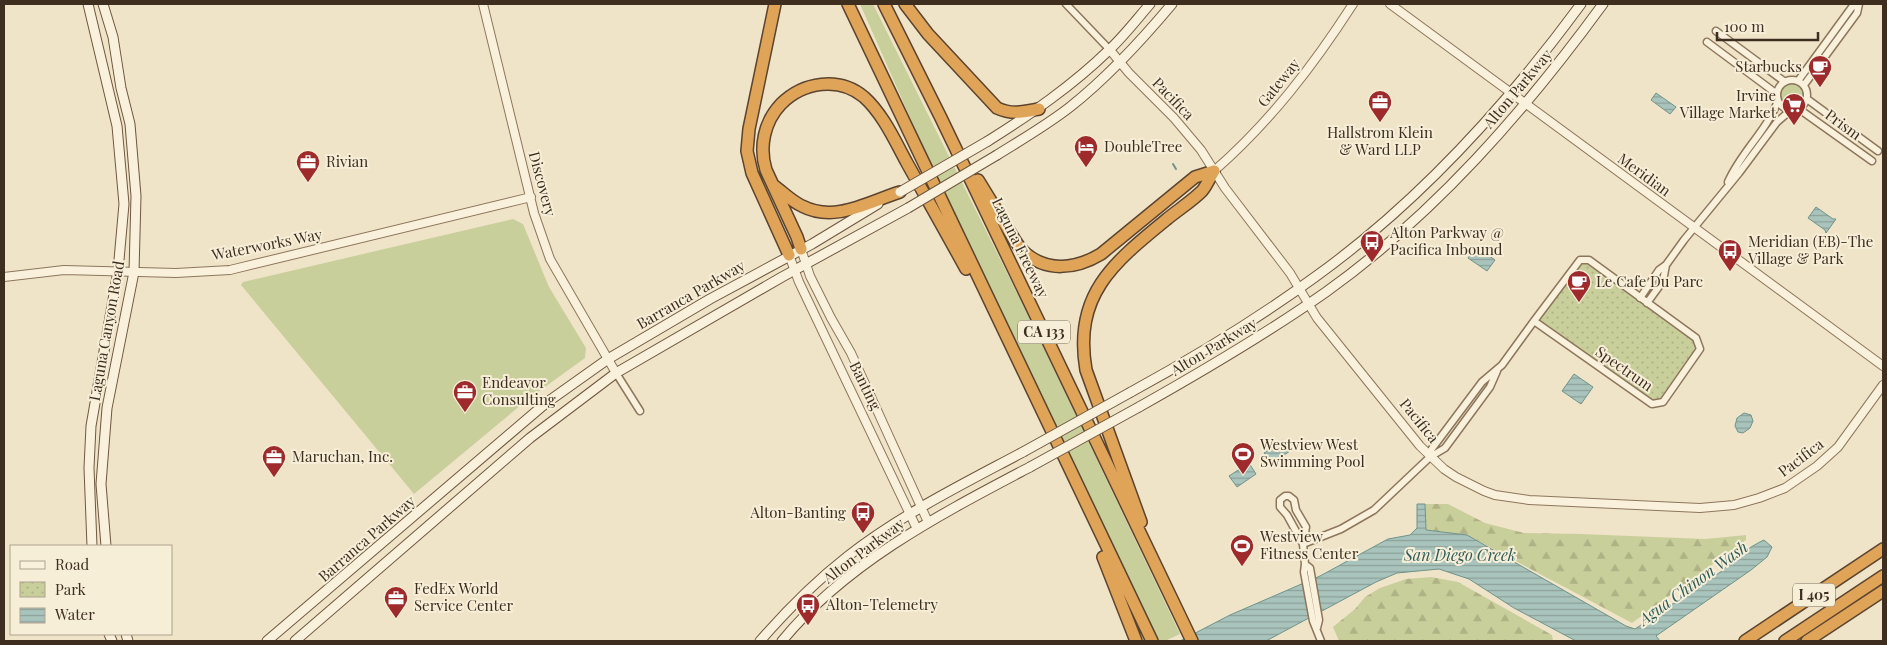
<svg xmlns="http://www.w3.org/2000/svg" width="1887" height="645" font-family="'Playfair Display',serif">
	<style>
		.grass { fill: #c9cf9b }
		.forest { fill: url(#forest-firs) }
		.park { fill: url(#park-dots) }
		.water { fill: url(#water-rules); stroke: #6f938a }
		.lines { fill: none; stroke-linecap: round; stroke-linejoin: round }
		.stream { stroke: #6f938a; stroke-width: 2 }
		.minor-casing { stroke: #8d765c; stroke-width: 9 }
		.tertiary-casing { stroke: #8d765c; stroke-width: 10 }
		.secondary-casing { stroke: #6f573f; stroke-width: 11 }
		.motorway-casing { stroke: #5b4430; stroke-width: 14 }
		.minor { stroke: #faf1dc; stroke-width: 6 }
		.tertiary { stroke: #faf1dc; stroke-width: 8 }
		.secondary { stroke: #faf1dc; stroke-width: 9 }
		.motorway { stroke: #e0a458; stroke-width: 11 }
		.secondary-bridge-casing { stroke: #6f573f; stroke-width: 11; stroke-linecap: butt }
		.secondary-bridge { stroke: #faf1dc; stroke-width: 9 }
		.labels { text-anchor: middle; stroke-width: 4; stroke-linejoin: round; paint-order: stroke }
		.shield { fill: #f7eed8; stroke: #756857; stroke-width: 1 }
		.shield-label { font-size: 14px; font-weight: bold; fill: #3d2e20 }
		.poi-label { font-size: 15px; fill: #3d2e20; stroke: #f7eed8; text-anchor: start }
		.street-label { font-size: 15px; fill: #3d2e20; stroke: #f7eed8 }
		.water-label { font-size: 16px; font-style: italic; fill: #2f5d5a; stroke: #f7eed8 }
	</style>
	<defs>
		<pattern id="forest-firs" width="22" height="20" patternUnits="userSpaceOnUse" patternTransform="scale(1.25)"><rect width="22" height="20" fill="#c9cf9b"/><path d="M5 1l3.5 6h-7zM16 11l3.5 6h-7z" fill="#aeb285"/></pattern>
		<pattern id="park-dots" width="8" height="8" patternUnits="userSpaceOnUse" patternTransform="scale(1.25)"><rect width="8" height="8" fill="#c9cf9b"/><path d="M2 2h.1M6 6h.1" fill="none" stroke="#aeb285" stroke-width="1.8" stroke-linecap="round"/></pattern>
		<pattern id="water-rules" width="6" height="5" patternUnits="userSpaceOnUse" patternTransform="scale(1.25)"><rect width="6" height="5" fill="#a9c4bc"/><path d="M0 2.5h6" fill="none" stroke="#8ba098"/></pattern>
	</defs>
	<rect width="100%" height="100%" fill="#f0e4c8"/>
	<path class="grass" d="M860 4H873L1030 319 1180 634 1165 641H1159L951 210Z
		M1781 95a11 11 0 1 1 22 0a11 11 0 1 1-22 0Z
		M513 219 523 224 549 287 586 348 585 358 527 400 414 494 241 285 243 282Z"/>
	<path class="forest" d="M1425 504H1448L1485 523 1524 533 1581 534 1705 539 1746 535V540L1632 623 1467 535 1426 530Z
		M1431 577 1458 582 1552 635 1553 641H1339L1333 627 1355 609 1365 597 1380 588 1406 579Z"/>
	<path class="park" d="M1580 260H1589L1696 338 1700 349 1663 402 1652 404 1534 321Z"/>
	<path class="water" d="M1656 93 1676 107 1670 114 1651 100Z
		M1816 207 1833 219H1836L1826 233 1825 230 1808 218Z
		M1476 247 1495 260 1487 271 1468 258Z
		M1574 374 1593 387 1581 404 1562 391Z
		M1744 413 1751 415 1753 421 1750 428 1743 433 1738 432 1735 426 1737 418Z
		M1283 440 1290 451 1271 464 1264 453Z
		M1249 463 1256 474 1237 487 1229 476Z
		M1417 504H1425L1426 530 1467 535 1626 626 1635 629 1722 571C1734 558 1749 547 1764 540L1772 547 1767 557 1751 570 1656 636 1660 641H1576L1514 608 1469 579 1439 569 1397 573 1376 582 1266 641H1180L1230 615 1320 576 1388 539 1410 535 1417 528Z"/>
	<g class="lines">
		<path class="stream" d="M1173 164 1176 169"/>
		<g class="minor-casing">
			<path id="minor" d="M1066 4 1110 50
				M1716 31 1785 82
				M1707 42 1777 94
				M1777 95a15 15 0 1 1 30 0a15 15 0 1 1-30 0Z
				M1798 81 1852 7 1858 5
				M1804 85 1857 13 1859 4
				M1807 99 1878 151
				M1799 109 1872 161
				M1728 182C1741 152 1766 132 1778 101
				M1640 298 1659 270 1666 265 1684 240 1739 173 1777 122 1791 110
				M1647 303 1663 281 1666 265
				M616 373 640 411
				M1430 457 1431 450 1482 382 1502 365 1534 321 1580 260H1589L1696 338 1700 349 1663 402 1652 404 1534 321
				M1303 544 1341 529 1374 510 1430 457 1445 448 1490 387 1497 371
				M1303 544 1287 515 1280 507V500L1285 496H1289L1294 500 1296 510 1306 527 1303 544 1305 564 1304 572 1313 621 1321 641
				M1305 564 1310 568 1319 620 1317 628"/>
		</g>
		<g class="tertiary-casing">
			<path id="tertiary" d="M483 4 534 213 550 259 616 373
				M1390 4 1883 366
				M1110 50 1129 73 1174 118 1201 150 1225 188 1290 273 1317 318 1420 446 1444 469 1456 477 1484 491 1495 495 1529 500 1700 508 1734 505 1759 498 1785 488 1817 466 1838 447 1883 385
				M1214 171C1270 122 1313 66 1353 4
				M801 249 810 276 831 318 851 353 928 522
				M789 255 799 282 917 529
				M4 277 64 270 176 273 230 270 531 197"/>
		</g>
		<g class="secondary-casing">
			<path id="secondary" d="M88 4 117 126 124 204 118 271 91 426 89 468 92 546
				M103 4 113 37 121 88 130 124 136 196 134 272 107 408 101 484 106 546
				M988 141C1031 114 1072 86 1109 50 1124 36 1137 19 1150 4
				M997 155C1021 140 1047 125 1070 107 1108 77 1141 41 1172 4
				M1131 392C1195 357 1256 320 1315 277 1418 203 1506 106 1581 4
				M1139 407C1203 371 1266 334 1326 292 1435 214 1524 112 1603 4
				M109 634 112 641
				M126 634 128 641
				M267 641 546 403 608 359 710 299 812 244 878 204
				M295 641 530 438 616 373 782 277 908 208
				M760 641C787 610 816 581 848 556 902 514 963 484 1023 452
				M782 641C847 562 941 514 1030 467"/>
		</g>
		<g class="motorway-casing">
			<path id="motorway" d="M775 4 749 129 747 151 752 173 789 255
				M848 4C950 216 1049 429 1152 641
				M884 4 941 118 1192 641
				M905 4 928 34 997 108C1012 115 1023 112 1039 109
				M978 180C988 196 998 213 1008 229 1013 237 1017 245 1023 251 1046 273 1076 269 1101 254L1195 177 1214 171
				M773 185C783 192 791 201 802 206 835 223 868 202 900 192
				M801 249 797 237 766 170C759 147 764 122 781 104 803 82 839 76 864 97 883 114 895 141 907 163 927 199 947 234 966 269
				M1141 522 1086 370C1073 295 1113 263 1167 219 1178 210 1192 201 1202 191 1207 185 1210 177 1214 171
				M1103 557 1136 641
				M1745 641 1883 549
				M1785 641 1883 576
				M1807 641 1883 591"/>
		</g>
		<use href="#minor" class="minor"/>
		<use href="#tertiary" class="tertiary"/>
		<use href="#secondary" class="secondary"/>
		<use href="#motorway" class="motorway"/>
		<g class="secondary-bridge-casing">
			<path id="secondary-bridge" d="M900 192 988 141
				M908 208 997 155
				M1023 452 1131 392
				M1030 467 1139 407"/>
		</g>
		<use href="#secondary-bridge" class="secondary-bridge"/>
	</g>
	<defs>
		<g id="cafe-pin" transform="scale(1.25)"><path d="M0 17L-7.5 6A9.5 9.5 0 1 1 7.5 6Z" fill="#9e2a2b" stroke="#f7eed8"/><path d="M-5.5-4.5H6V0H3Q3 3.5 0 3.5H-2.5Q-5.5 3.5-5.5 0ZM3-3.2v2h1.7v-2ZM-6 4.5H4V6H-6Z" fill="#fff"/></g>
		<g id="office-pin" transform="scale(1.25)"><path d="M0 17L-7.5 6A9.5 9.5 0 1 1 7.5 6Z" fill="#9e2a2b" stroke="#f7eed8"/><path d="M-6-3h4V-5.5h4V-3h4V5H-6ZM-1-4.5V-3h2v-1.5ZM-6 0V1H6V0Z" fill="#fff"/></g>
		<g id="supermarket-pin" transform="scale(1.25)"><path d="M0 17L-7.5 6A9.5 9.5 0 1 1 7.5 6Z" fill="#9e2a2b" stroke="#f7eed8"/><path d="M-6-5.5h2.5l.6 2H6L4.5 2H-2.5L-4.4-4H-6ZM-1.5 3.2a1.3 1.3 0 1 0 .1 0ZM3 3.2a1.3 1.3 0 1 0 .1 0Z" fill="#fff"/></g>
		<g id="hotel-pin" transform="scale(1.25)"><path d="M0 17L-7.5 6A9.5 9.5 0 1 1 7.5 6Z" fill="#9e2a2b" stroke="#f7eed8"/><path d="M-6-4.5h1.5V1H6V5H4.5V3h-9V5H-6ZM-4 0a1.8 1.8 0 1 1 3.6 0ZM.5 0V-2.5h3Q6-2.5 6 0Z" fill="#fff"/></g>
		<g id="bus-pin" transform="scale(1.25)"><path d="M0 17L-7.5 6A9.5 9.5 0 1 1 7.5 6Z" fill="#9e2a2b" stroke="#f7eed8"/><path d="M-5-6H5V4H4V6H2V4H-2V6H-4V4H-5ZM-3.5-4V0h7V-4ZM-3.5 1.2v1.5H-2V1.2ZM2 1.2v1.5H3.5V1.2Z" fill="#fff"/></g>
		<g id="stadium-pin" transform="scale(1.25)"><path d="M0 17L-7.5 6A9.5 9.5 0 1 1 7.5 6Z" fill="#9e2a2b" stroke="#f7eed8"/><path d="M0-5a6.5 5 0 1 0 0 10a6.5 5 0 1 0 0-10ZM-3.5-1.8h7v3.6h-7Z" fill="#fff"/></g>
	</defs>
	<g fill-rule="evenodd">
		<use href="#cafe-pin" x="1820" y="67"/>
		<use href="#office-pin" x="1380" y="102"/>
		<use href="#supermarket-pin" x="1794" y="105"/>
		<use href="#hotel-pin" x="1086" y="147"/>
		<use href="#office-pin" x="308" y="162"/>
		<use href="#bus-pin" x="1372" y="242"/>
		<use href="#bus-pin" x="1730" y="251"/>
		<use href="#cafe-pin" x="1579" y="282"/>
		<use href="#office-pin" x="465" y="392"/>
		<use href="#stadium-pin" x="1243" y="454"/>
		<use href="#office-pin" x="274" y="457"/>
		<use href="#bus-pin" x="863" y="513"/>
		<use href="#stadium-pin" x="1242" y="546"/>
		<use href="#office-pin" x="396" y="598"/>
		<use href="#bus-pin" x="808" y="605"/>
	</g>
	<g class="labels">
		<g class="shield">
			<rect x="1018" y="320.5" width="52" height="23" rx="4"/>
			<rect x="1793" y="583.5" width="42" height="23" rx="4"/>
		</g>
		<g class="shield-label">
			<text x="1044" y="337">CA 133</text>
			<text x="1814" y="600">I 405</text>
		</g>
		<g class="poi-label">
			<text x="1802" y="72" text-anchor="end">Starbucks</text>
			<text x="1776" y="101" text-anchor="end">Irvine<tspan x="1776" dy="17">Village Market</tspan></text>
			<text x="1380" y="138" text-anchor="middle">Hallstrom Klein<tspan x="1380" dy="17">&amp; Ward LLP</tspan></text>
			<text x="1104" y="152">DoubleTree</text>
			<text x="326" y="167">Rivian</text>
			<text x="1390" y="238">Alton Parkway @<tspan x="1390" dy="17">Pacifica Inbound</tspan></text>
			<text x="1748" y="247">Meridian (EB)-The<tspan x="1748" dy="17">Village &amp; Park</tspan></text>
			<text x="1596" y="287">Le Cafe Du Parc</text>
			<text x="482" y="388">Endeavor<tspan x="482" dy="17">Consulting</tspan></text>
			<text x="1260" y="450">Westview West<tspan x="1260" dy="17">Swimming Pool</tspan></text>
			<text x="292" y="462">Maruchan, Inc.</text>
			<text x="846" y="518" text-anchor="end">Alton-Banting</text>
			<text x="1260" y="542">Westview<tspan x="1260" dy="17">Fitness Center</tspan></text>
			<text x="414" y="594">FedEx World<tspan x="414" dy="17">Service Center</tspan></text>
			<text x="826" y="610">Alton-Telemetry</text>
		</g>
		<g class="street-label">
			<text transform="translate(1279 83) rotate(-51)" y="5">Gateway</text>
			<text transform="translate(1518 89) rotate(-50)" y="5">Alton Parkway</text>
			<text transform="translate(1173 99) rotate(46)" y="5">Pacifica</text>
			<text transform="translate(1843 125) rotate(36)" y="5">Prism</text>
			<text transform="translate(1644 175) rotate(36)" y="5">Meridian</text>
			<text transform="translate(542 184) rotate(75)" y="5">Discovery</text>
			<text transform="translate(267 245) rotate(-11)" y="5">Waterworks Way</text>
			<text transform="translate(1020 248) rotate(64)" y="5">Laguna Freeway</text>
			<text transform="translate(691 295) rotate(-30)" y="5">Barranca Parkway</text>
			<text transform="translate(107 331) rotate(-80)" y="5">Laguna Canyon Road</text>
			<text transform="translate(1214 347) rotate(-31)" y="5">Alton Parkway</text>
			<text transform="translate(1624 369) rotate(35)" y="5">Spectrum</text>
			<text transform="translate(865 386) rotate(64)" y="5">Banting</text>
			<text transform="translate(1419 421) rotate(51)" y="5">Pacifica</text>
			<text transform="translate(1801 458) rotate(-37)" y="5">Pacifica</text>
			<text transform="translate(367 539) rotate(-41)" y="5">Barranca Parkway</text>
			<text transform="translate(864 551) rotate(-37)" y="5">Alton Parkway</text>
		</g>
		<g class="water-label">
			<text x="1460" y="561">San Diego Creek</text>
			<text transform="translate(1693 583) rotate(-36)" y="6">Agua Chinon Wash</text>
		</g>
	</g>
	<rect width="1887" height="645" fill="none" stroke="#3d2e20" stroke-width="10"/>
	<rect x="10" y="545" width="162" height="90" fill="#f7eed8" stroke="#ada18e"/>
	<rect x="20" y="561" width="25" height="8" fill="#faf1dc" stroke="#ada18e"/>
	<text x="55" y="570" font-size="15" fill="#3d2e20">Road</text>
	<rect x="20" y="582" width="25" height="15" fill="url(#park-dots)" stroke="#ada18e"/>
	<text x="55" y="595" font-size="15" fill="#3d2e20">Park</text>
	<rect x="20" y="608" width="25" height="15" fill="url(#water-rules)" stroke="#ada18e"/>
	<text x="55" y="620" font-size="15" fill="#3d2e20">Water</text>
	<path d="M1717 32v8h101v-8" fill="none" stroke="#3d2e20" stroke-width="2.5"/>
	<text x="1724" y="32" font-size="15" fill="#3d2e20" stroke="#f7eed8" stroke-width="4" paint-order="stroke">100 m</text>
</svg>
